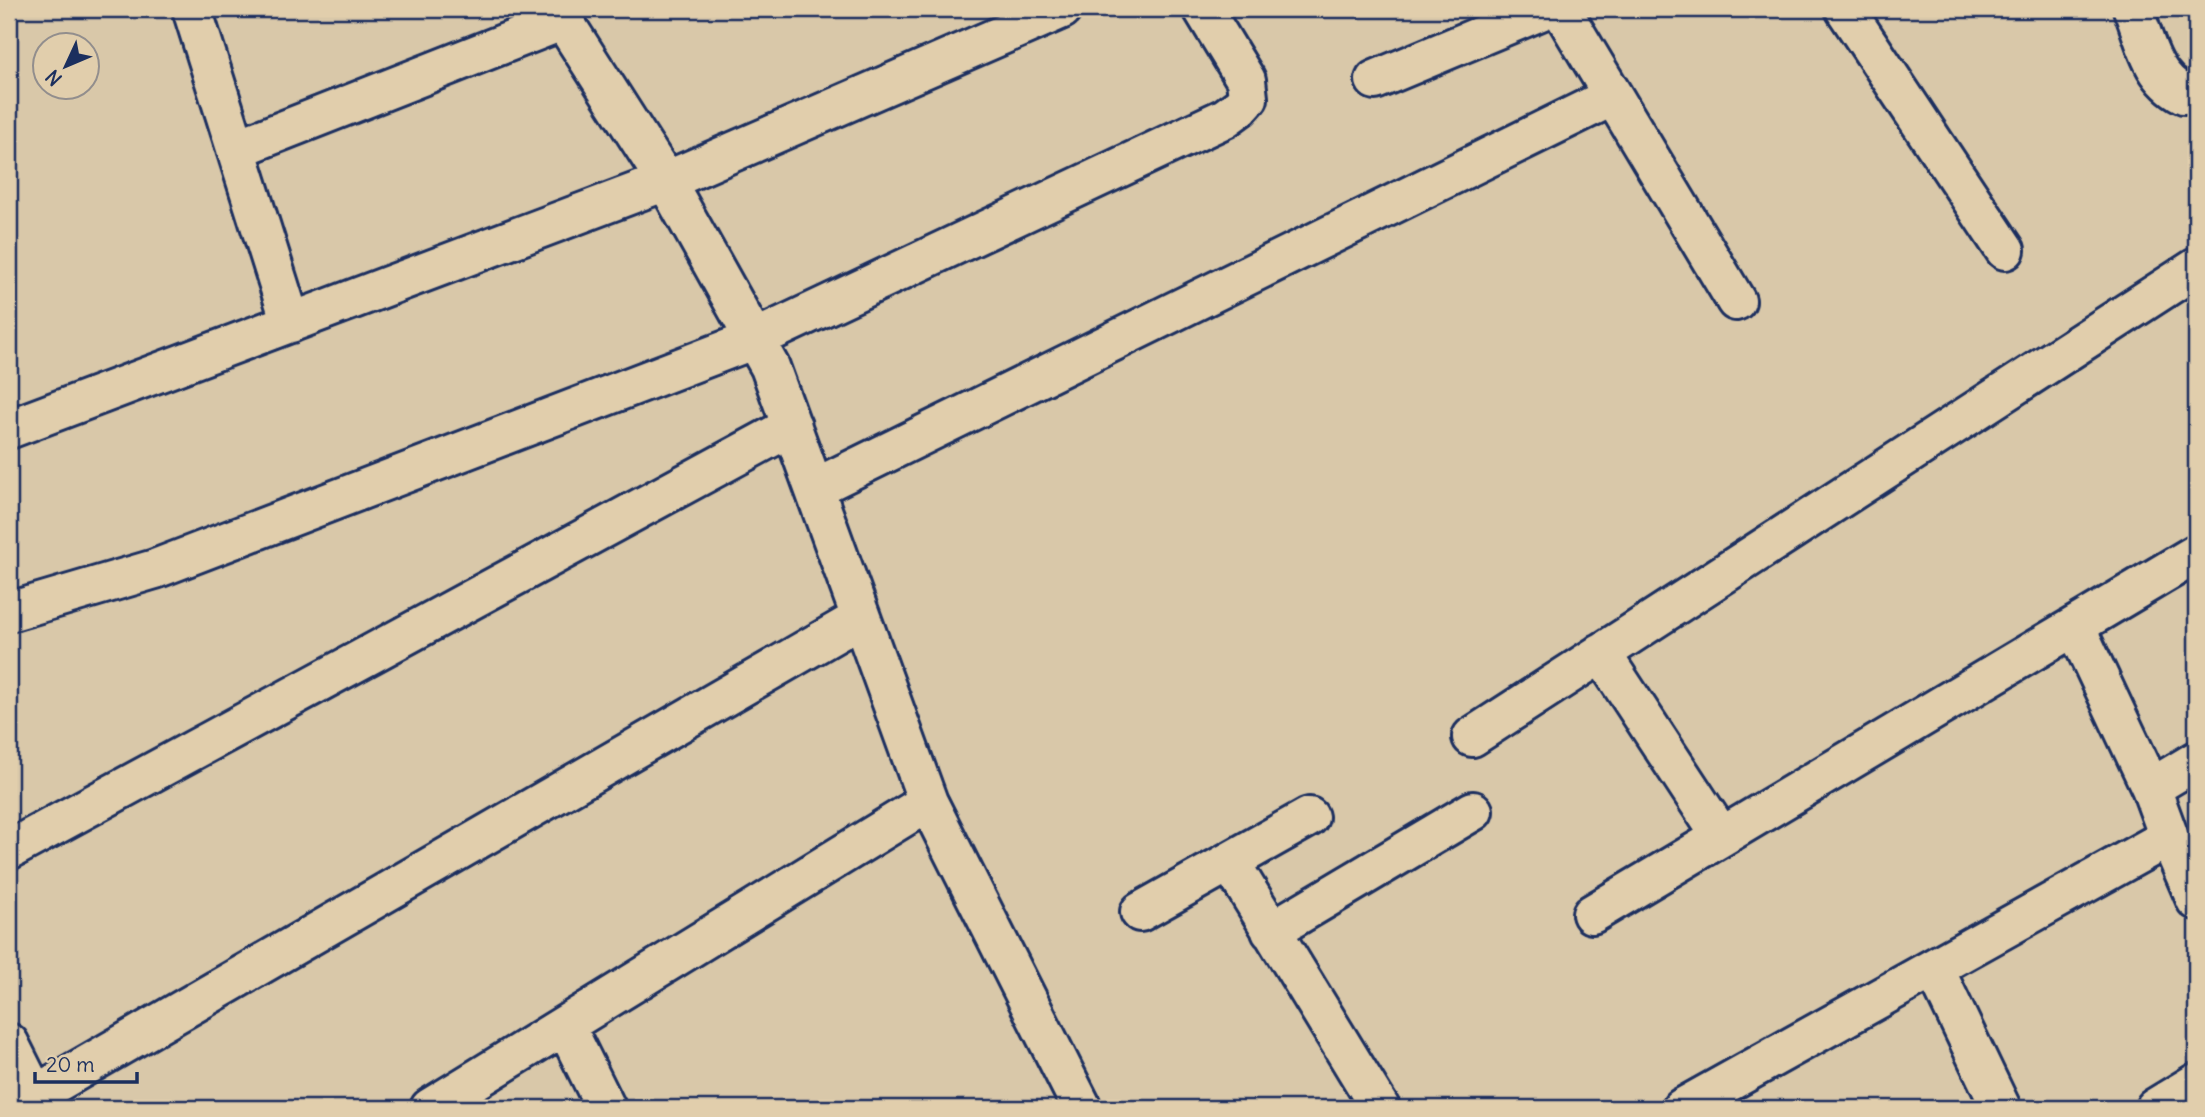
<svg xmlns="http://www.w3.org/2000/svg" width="2205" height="1117" font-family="Delius,sans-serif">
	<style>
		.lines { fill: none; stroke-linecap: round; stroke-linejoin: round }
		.street-casing { stroke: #1b2f5e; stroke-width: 44 }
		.street { stroke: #e1ceac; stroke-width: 38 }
	</style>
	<rect width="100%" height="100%" fill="#d9c8a9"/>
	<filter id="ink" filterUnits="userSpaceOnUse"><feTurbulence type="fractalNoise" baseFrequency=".0143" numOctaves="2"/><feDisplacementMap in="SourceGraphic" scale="14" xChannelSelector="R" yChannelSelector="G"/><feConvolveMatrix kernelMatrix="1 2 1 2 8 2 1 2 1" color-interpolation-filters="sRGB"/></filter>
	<g filter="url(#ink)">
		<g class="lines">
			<g class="street-casing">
				<path id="street" d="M192 9 291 323
					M556 9 666 181 770 367 928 802 1082 1108
					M1561 9 1736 301
					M1845 9 2005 250
					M2133 9C2146 42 2151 77 2184 94L2196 90
					M1375 80 1545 9
					M236 149 564 20
					M9 429 666 181 1062 9
					M815 488 1613 96
					M9 612 155 569 755 339 1225 118 1240 107 1248 98 1246 80 1203 9
					M1601 653 1721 836
					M1472 737 2196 268
					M2151 788 2196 761
					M2169 837 2196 900
					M9 850 792 426
					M1230 862 1380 1108
					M1140 912 1309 817
					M1592 914 2075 626
					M1271 931 1473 811
					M1934 968 2001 1108
					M9 1043 35 1095 38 1108
					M35 1095 861 618
					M430 1108 565 1025
					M606 1108 565 1025 928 802
					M1682 1108 2169 837 2151 788 2075 626 2196 554
					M2155 1108 2196 1083"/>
			</g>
			<use href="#street" class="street"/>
		</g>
	</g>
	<rect width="2205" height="1117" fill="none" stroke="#e1ceac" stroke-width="35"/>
	<rect x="18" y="18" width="2170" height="1082" fill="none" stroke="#1b2f5e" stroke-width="2.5" filter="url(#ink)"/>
	<g transform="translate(66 66) rotate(226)"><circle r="33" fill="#e1ceac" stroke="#928e8d" stroke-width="2"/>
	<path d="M0-5L12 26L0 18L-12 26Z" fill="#1b2f5e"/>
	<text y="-10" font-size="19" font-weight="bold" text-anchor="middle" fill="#1b2f5e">N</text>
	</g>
	<path d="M35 1072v10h102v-10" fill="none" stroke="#1b2f5e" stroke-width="3.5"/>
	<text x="46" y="1072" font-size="21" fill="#1b2f5e" stroke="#e1ceac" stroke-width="5" paint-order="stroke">20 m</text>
</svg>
